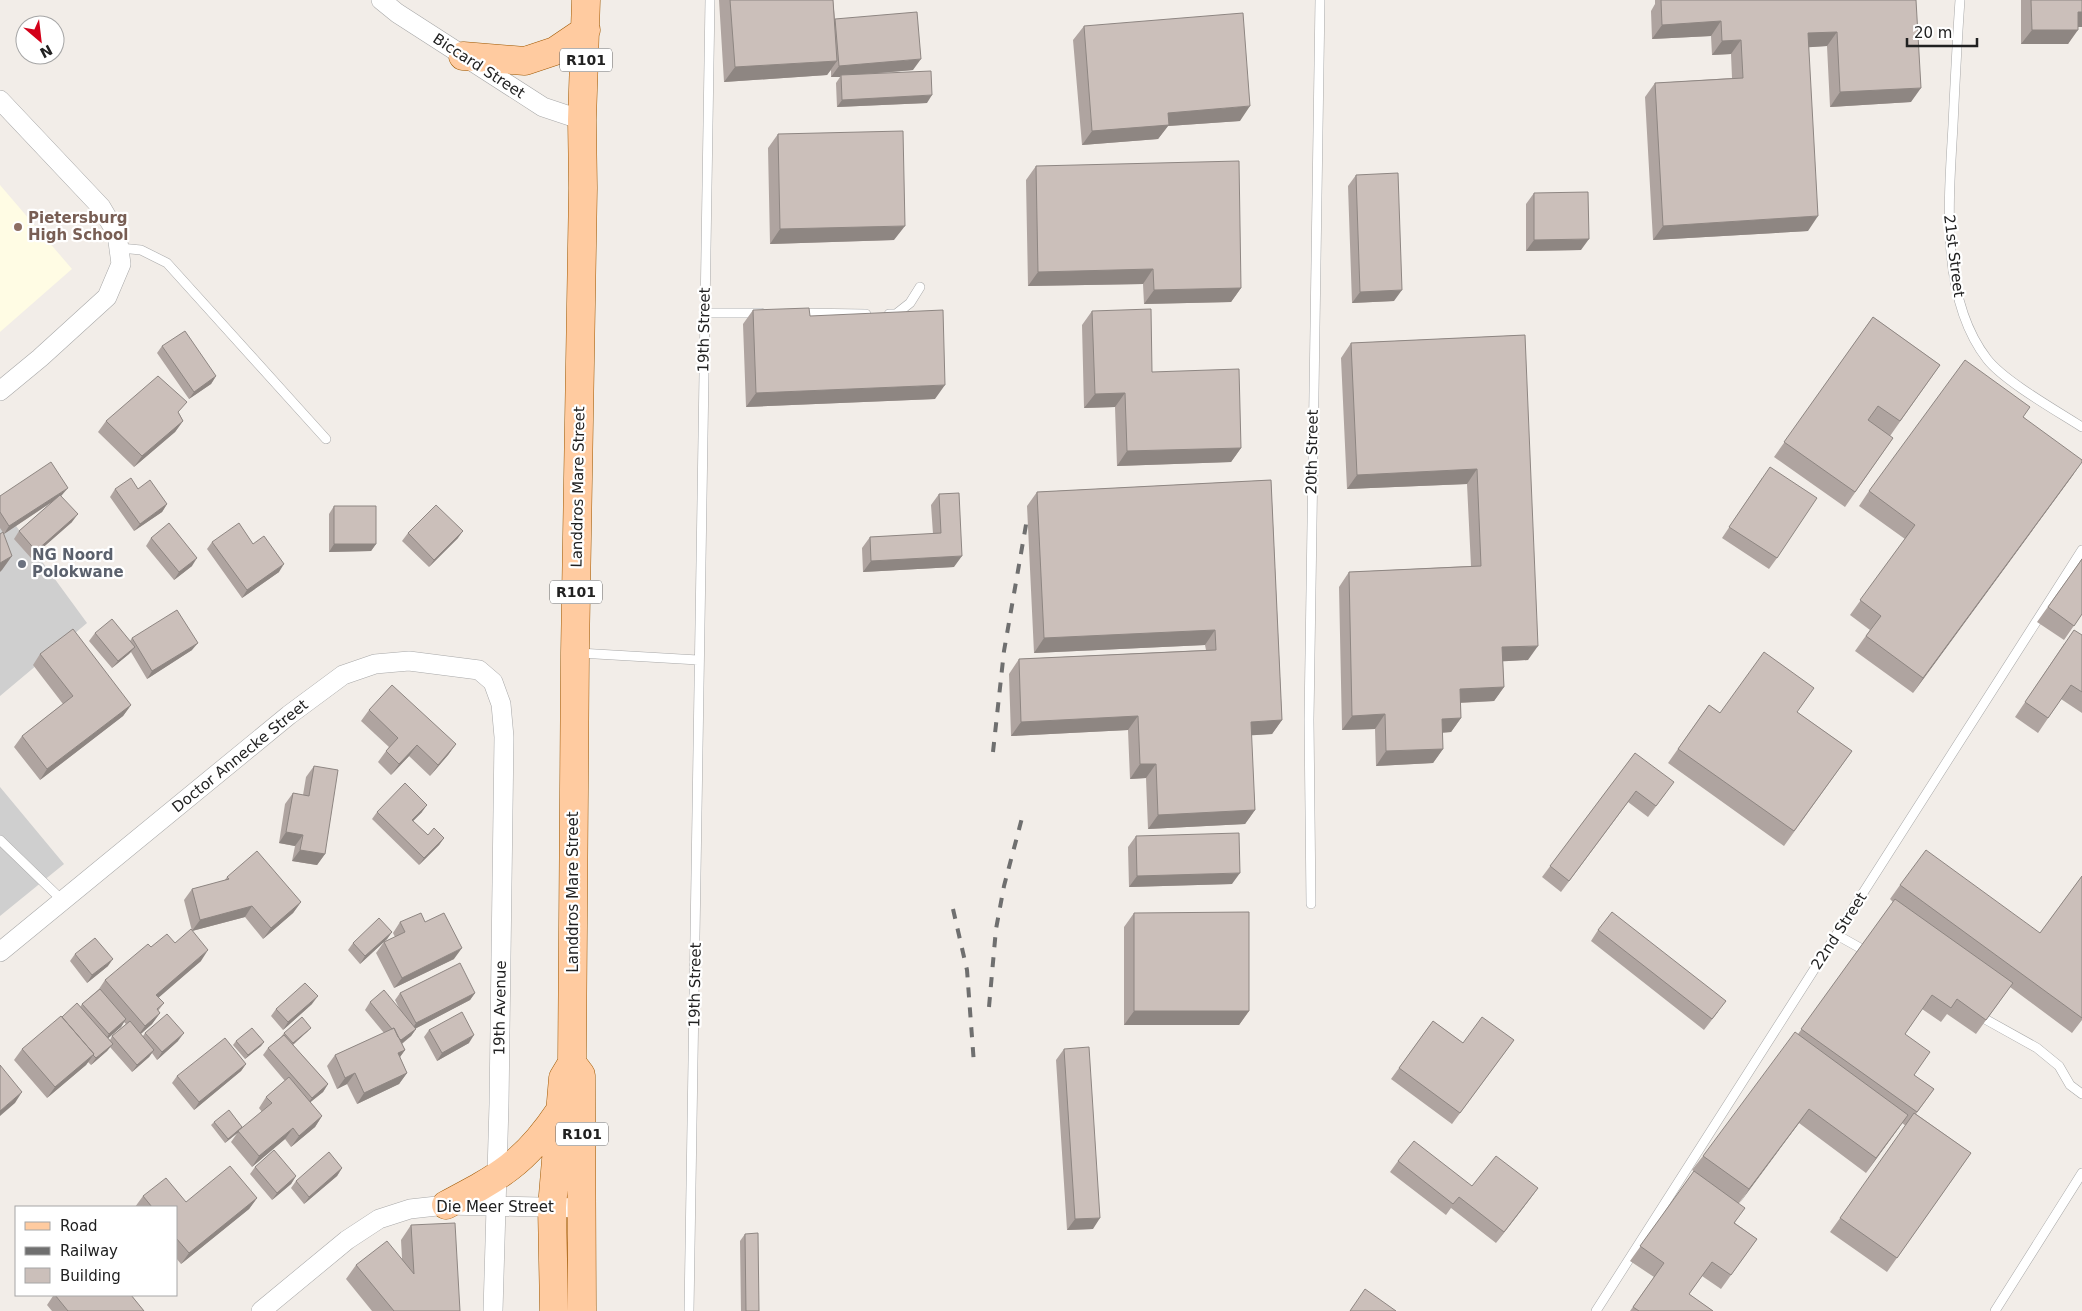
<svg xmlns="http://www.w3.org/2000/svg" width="2082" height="1311" font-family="'DejaVu Sans',sans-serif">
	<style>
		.education { fill: #fffce4 }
		.religious { fill: #cfcfcf }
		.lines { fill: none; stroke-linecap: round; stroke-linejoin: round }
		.service-casing { stroke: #a8a8a8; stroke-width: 10 }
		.minor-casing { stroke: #a8a8a8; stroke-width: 20 }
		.primary-casing { stroke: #9f5800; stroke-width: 29 }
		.service { stroke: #fff; stroke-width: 9 }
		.minor { stroke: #fff; stroke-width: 19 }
		.primary { stroke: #ffcba0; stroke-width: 28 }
		.rail { stroke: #6f6f6f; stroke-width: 4; stroke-dasharray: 10 10; stroke-linecap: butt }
		.wall { fill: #afa4a0; fill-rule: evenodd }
		.shaded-wall { fill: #8e8682 }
		.building { fill: #cbbfba; stroke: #8e8682 }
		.education-dot { fill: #8d6e63; stroke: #fff; stroke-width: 2 }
		.worship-dot { fill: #6b7280; stroke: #fff; stroke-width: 2 }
		.labels { text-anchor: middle; stroke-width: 4.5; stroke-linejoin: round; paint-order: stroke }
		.shield { fill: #fff; stroke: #646464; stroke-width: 1 }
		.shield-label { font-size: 14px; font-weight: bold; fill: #212121 }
		.street-label { font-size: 15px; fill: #212121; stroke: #fff }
		.education-label { font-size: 15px; font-weight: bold; fill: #785e54; stroke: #fff; text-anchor: start }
		.worship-label { font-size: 15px; font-weight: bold; fill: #5b616d; stroke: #fff; text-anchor: start }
	</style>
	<rect width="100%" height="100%" fill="#f2ede8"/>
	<path class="education" d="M0 185 72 269 0 332Z"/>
	<path class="religious" d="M0 504 87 623 0 696Z
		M0 787 64 864 0 916Z"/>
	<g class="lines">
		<g class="service-casing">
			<path id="service" d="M1960 0C1957 42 1955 83 1953 125 1949 198 1939 297 1987 359 2004 381 2057 411 2082 427
				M120 248 141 250 167 263 326 439
				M704 313H761
				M799 313 866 314
				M889 314H896L910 303 920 287
				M579 653 698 660
				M0 840 63 901
				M1311 904 1309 720 1320 0
				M1837 935 1869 953
				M1976 1014 2037 1048 2059 1066 2070 1085 2082 1094
				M689 1311 710 0
				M1596 1311 2082 550
				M1995 1311 2082 1173"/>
		</g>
		<g class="minor-casing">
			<path id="minor" d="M381 0 397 13 543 107 582 120
				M0 100 101 207 117 234 121 264 107 297 40 358 0 391
				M0 952 289 715 343 675 375 664 409 661 479 670 493 682 501 704 504 737 499 1104 493 1311
				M261 1311 347 1240 379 1219 410 1209 446 1205 582 1208"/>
		</g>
		<g class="primary-casing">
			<path id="primary" d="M463 56 525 61 555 51 586 30
				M572 1063 581 1075 582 1311
				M446 1205C499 1177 525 1163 559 1112
				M554 1311 552 1207 563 1078 572 1063 575 653 583 188 582 120 586 0"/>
		</g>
		<use href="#service" class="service"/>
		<use href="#minor" class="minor"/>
		<use href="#primary" class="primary"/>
		<path class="rail" d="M993 752 1004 651 1027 519
			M953 909 967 970 974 1064
			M989 1007 996 929 1004 886 1022 818"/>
	</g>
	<path class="wall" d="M719 0H833L835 19 913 70 871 74 927 103 837 107 836 83 840 77H831V70L827 75 724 82Z
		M1655 0H1916L1911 102 1830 107 1827 46 1809 47 1808 231 1653 240 1645 97 1655 83 1732 78 1731 54 1712 55 1711 36 1652 39 1651 11 1655 4Z
		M2021 0H2082V27H2078L2068 44H2021Z
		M1084 26 1240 121 1168 126 1158 139 1082 145 1073 40Z
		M778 134 894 240 770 244 768 148Z
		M1036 166 1241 288 1231 302 1144 304 1143 284 1028 286 1026 180Z
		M1356 175 1394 301 1352 303 1348 186Z
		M1534 193 1581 250 1526 251V204Z
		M753 310 810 316 935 399 746 407 743 324Z
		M1092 311 1152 372 1241 448 1231 462 1117 466 1115 407 1084 408 1082 325Z
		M1873 317 1940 365 1890 436 1893 438 1845 507 1774 457Z
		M1525 335 1528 660 1503 661 1504 687 1494 701 1461 703V718L1451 732 1442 733 1443 749 1433 763 1376 766 1375 729 1342 730 1339 587 1349 572 1471 566 1467 484 1347 489 1341 358 1351 343Z
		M162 346 216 376 211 384 189 399 157 353Z
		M179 413 183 421 175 432 134 467 98 432 106 421Z
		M2024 417 2073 475 1913 693 1855 651 1870 630 1850 615 1905 539 1859 506 1869 491Z
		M1762 478 1777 558 1769 569 1722 538Z
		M1271 480 1282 720 1272 734 1251 735 1255 810 1245 824 1148 829 1146 778 1130 779 1128 730 1011 736 1009 674 1019 659 1206 650 1205 645 1034 653 1027 506 1037 492Z
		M115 489 167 504 162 512 134 531 110 497Z
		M939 494 954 567 863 572 862 548 870 537 933 534 931 505Z
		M62 495 61 496 72 522 31 558 14 539 19 531 52 502 4 534 0 528V496Z
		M334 506 376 544 371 551 329 552V514Z
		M408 533 458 538 429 567 402 541Z
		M151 538 192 566 174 580 146 546Z
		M212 542 253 544 279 572 242 598 207 549Z
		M2082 559V614L2064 640 2037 622Z
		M95 633 130 641 132 638 192 650 147 679 131 652 112 668 89 641Z
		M2082 635V713L2061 699 2038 733 2015 717 2064 644Z
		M40 654 131 705 123 716 40 780 14 747 22 736 63 704 33 665Z
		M1709 705 1720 713 1797 712 1852 751 1784 846 1668 763Z
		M369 710 456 744 448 755 430 776 409 756 391 775 378 762 389 747 361 721Z
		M1635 753 1666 793 1648 817 1628 802 1561 892 1542 877Z
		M314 766 325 854 317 865 292 861 295 846 279 843 285 804 293 793 303 795 306 777Z
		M377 812H422L413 821 428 835 444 838 439 845 419 865 372 819Z
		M1136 836 1232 884 1129 887 1128 847Z
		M2082 876V1020L2072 1033 2010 987 1976 1034 1947 1014 1941 1022 1922 1009 1905 1034 1914 1075 1934 1089 1916 1114 1971 1153 1887 1272 1830 1232 1906 1126 1902 1123 1866 1173 1799 1123 1739 1203 1735 1223 1757 1239 1721 1289 1702 1276 1689 1294 1713 1311H1630L1654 1277 1630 1261 1694 1171 1698 1174 1692 1170 1703 1156 1798 1034 1893 902 1890 899 1900 885 2040 933Z
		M227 877 301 902 293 913 263 939 245 917 192 931 184 900 192 889 224 881Z
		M1134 913 1249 1011 1239 1025H1124V927Z
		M400 922H425L454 959 394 988 376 953 384 942 395 937 393 933Z
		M1598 930 1718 1012 1704 1030 1591 941Z
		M392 932 387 939 360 964 348 950 353 943Z
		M175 943 201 961 158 997 164 1003 158 1011 160 1013 152 1024 141 1034 143 1036 145 1033 178 1041 157 1060 152 1053 149 1057 132 1072 110 1047 107 1051 91 1065 88 1062 86 1065 47 1098 14 1060 22 1049 62 1017 80 1007 82 1004 99 989 105 980 151 947ZM124 1022 126 1024 112 1036 110 1040 108 1038 121 1027Z
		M75 954 108 966 87 983 70 961Z
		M400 993H475L470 1000 416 1028V1029L411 1036 402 1044 405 1050 400 1057 407 1073 399 1084 357 1104 347 1084 337 1089 327 1066 335 1055 384 1033 365 1010 370 1002 399 1008 395 1000Z
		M312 1004 283 1030 271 1016 276 1009Z
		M1433 1021 1463 1043 1514 1040 1452 1124 1391 1079Z
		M429 1030 469 1043 437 1061 424 1037Z
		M308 1031 293 1045 328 1084 323 1092 310 1102 322 1116 315 1127 291 1147 285 1139 252 1167 231 1142 238 1132 225 1143 211 1125 214 1122 240 1130 262 1112 259 1108 266 1097 285 1081 263 1055 268 1048 281 1037 284 1033Z
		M236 1041 264 1042 261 1046 245 1059 233 1045Z
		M1064 1049 1093 1229 1067 1230 1056 1060Z
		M246 1064 241 1071 194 1110 172 1083 177 1076Z
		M1398 1161 1472 1186 1538 1188 1496 1243 1451 1208 1446 1215 1390 1172Z
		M255 1167 296 1176 291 1184 272 1200 250 1174Z
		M342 1168 337 1176 304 1204 291 1188 296 1181Z
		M143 1196 186 1202 257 1198 249 1209 181 1264 176 1258V1207H135Z
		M411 1225 460 1311H372L346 1279 356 1265 402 1259 401 1240Z
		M745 1234 759 1311H741L740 1241Z
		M51 1295H131L144 1311H52L47 1305 53 1296Z"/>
	<path class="shaded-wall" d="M2078 12H2082V27H2068Z
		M1721 21 1711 36 1652 39 1662 25Z
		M2032 30H2078L2068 44H2021Z
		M1837 32 1827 46 1798 48 1808 33Z
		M1741 40 1731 54 1712 55 1722 41Z
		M921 59 913 70 841 76V75L840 77H831L839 66Z
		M837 61 827 75 724 82 735 67Z
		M1921 88 1911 102 1830 107 1840 92Z
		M932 95 927 103 837 107 842 100Z
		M1250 106 1240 121 1168 126 1158 139 1082 145 1092 131 1168 113Z
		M1818 216 1808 231 1653 240 1663 226Z
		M905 226 894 240 770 244 780 229Z
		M1589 239 1581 250 1526 251 1534 240Z
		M1153 269 1143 284 1028 286 1038 272Z
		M1241 288 1231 302 1144 304 1154 290Z
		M1402 290 1394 301 1352 303 1360 292Z
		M216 376 211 384 189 399 194 392Z
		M945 385 935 399 746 407 756 393Z
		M1125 393 1115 407 1084 408 1095 394Z
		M183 421 175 432 134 467 142 456Z
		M1241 448 1231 462 1117 466 1127 451Z
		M2082 462 2073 475 1913 693 1923 678Z
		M1477 469 1467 484 1347 489 1357 475Z
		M68 488 62 495 4 534 9 526Z
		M167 504 162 512 134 531 140 524Z
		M78 514 72 522 31 558 36 551Z
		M463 531 458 538 429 567 434 560Z
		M334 544H376L371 551 329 552Z
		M12 556 2 570 0 572V563Z
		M962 556 954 567 863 572 871 561Z
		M197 558 192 566 174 580 179 572Z
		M284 564 279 572 242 598 247 590Z
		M1215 630 1205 645 1034 653 1044 638Z
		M198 643 192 650 147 679 152 671Z
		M1538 646 1528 660 1492 662 1502 647Z
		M135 647 129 654 112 668 118 661Z
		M1504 687 1494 701 1450 703 1460 689Z
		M131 705 123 716 40 780 47 769Z
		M1385 714 1375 729 1342 730 1352 716Z
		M1138 716 1128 730 1011 736 1021 722Z
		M1461 718 1451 732 1431 733 1442 719Z
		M1282 720 1272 734 1241 736 1251 722Z
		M456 744 448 755 430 776 438 765Z
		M417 745 409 756 391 775 399 764Z
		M1443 749 1433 763 1376 766 1386 751Z
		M1140 764H1156L1146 778 1130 779Z
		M1636 791 1628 802 1561 892 1569 881Z
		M427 805 422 812 407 827 412 820Z
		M1255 810 1245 824 1148 829 1158 815Z
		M286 832 303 835 295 846 279 843Z
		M444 838 439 845 419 865 424 858Z
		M300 850 325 854 317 865 292 861Z
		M1240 873 1232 884 1129 887 1137 876Z
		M301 902 293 913 263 939 271 928Z
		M252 906 245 917 192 931 200 920Z
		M392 932 387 939 360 964 365 956Z
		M462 948 454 959 394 988 402 978Z
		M208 950 201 961 149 1006 156 995Z
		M113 959 108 966 87 983 92 975Z
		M475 993 470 1000 411 1031 416 1023Z
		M318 996 312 1004 283 1030 288 1022Z
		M1134 1011H1249L1239 1025H1124Z
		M160 1013 152 1024 137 1037 145 1026Z
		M126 1019 121 1027 104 1042 109 1034Z
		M311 1028 308 1031 290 1047 293 1043Z
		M416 1029 411 1036 396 1048 401 1040Z
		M184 1033 178 1041 157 1060 162 1052Z
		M474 1035 469 1043 437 1061 442 1053Z
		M264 1042 261 1046 245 1059 248 1055Z
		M113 1044 107 1051 91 1065 96 1058Z
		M154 1050 149 1057 132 1072 137 1065Z
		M405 1050 397 1061 398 1053Z
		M94 1054 86 1065 47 1098 55 1087Z
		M246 1064 241 1071 194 1110 199 1102Z
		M355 1073 347 1084 337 1089 345 1078Z
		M407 1073 399 1084 357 1104 364 1093Z
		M328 1084 323 1092 307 1105 312 1098Z
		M22 1092 15 1103 0 1116V1111Z
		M1809 1109 1799 1123 1739 1204 1749 1189Z
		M1908 1115 1898 1129 1866 1173 1876 1158Z
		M322 1116 315 1127 291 1147 299 1136Z
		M242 1127 240 1131 225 1143 228 1139Z
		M293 1128 285 1139 252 1167 259 1156Z
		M342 1168 337 1176 304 1204 309 1197Z
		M296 1176 291 1184 272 1200 277 1193Z
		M1538 1188 1530 1199 1496 1243 1504 1232Z
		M257 1198 249 1209 181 1264 189 1253Z
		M1100 1218 1093 1229 1067 1230 1075 1219Z"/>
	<path class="building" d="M730 0H833L837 61 735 67Z
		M1661 0H1916L1921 88 1840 92 1837 32 1808 33 1818 216 1663 226 1655 83 1743 78 1741 40 1722 41 1721 21 1662 25Z
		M2031 0H2082V12H2078V30H2032Z
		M917 12 921 59 839 66 835 19Z
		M1243 13 1250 106 1168 113 1169 125 1092 131 1084 26Z
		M931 71 932 95 842 100 841 75Z
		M903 131 905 226 780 229 778 134Z
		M1239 161 1241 288 1154 290 1153 269 1038 272 1036 166Z
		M1398 173 1402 290 1360 292 1356 175Z
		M1588 192 1589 239 1534 240V193Z
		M809 308 810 316 943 310 945 385 756 393 753 310Z
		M1151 309 1152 372 1239 369 1241 448 1127 451 1125 393 1095 394 1092 311Z
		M1873 317 1940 365 1900 421 1878 406 1868 420 1893 438 1855 492 1784 442Z
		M185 331 216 376 194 392 162 346Z
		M1525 335 1538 646 1502 647 1504 687 1460 689 1461 718 1442 719 1443 749 1386 751 1385 714 1352 716 1349 572 1481 566 1477 469 1357 475 1351 343Z
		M1965 360 2030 407 2023 417 2082 460V462L1923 678 1866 636 1881 616 1860 600 1915 525 1869 491Z
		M158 376 187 402 178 412 183 421 142 456 106 421Z
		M51 462 68 488 9 526 0 512V496Z
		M1770 467 1817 498 1777 558 1729 527Z
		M131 478 138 489 150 480 167 504 140 524 115 489Z
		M1271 480 1282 720 1251 722 1255 810 1158 815 1156 764H1140L1138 716 1021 722 1019 659 1216 650 1215 630 1044 638 1037 492Z
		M959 493 962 556 871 561 870 537 941 533 939 494Z
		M60 495 78 514 36 551 19 531Z
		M436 505 463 531 434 560 408 533Z
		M334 506H376V544H334Z
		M169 523 197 558 179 572 151 538Z
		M239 523 253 544 264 536 284 564 247 590 212 542Z
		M3 532 12 556 0 563V534Z
		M2082 559V614L2074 626 2048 607Z
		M177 610 198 643 152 671 132 638Z
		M112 619 135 647 118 661 95 633Z
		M73 629 131 705 47 769 22 736 73 696 40 654Z
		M2074 630 2082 635V692L2071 685 2048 718 2025 702Z
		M1764 652 1814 688 1797 712 1852 751 1794 831 1678 749 1709 705 1720 713Z
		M392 685 456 744 438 765 417 745 399 764 386 751 398 738 369 710Z
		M1635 753 1674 782 1656 806 1636 791 1569 881 1550 866Z
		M314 766 338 770 325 854 300 850 303 835 286 832 293 793 309 796Z
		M405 783 427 805 412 820 428 835 434 828 444 838 424 858 377 812Z
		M1239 833 1240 873 1137 876 1136 836Z
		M1926 850 2040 933 2082 876V1018L1900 885Z
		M257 851 301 902 271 928 252 906 200 920 192 889 229 879 227 877Z
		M1895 899 2013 983 1986 1020 1957 999 1951 1008 1932 995 1905 1034 1930 1052 1914 1075 1934 1089 1917 1112 1801 1029Z
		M1249 912V1011H1134V913Z
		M1612 912 1726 1001 1712 1019 1598 930Z
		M421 913 425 922 444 913 462 948 402 978 384 942 405 932 400 922Z
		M379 918 392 932 365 956 353 943Z
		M191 929 208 950 156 995 164 1003 157 1009 160 1013 145 1026 105 980 148 944 151 947 167 934 175 943Z
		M95 938 113 959 92 975 75 954Z
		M460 963 475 993 416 1023 400 993Z
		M305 983 318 996 288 1022 276 1009Z
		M100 989 126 1019 109 1034 82 1004Z
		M384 990 416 1029 401 1040 398 1037 394 1028 392 1029 370 1002Z
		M77 1003 113 1044 96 1058 93 1055 94 1054 62 1017Z
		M462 1012 474 1035 442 1053 429 1030Z
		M167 1014 184 1033 162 1052 145 1033Z
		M61 1016 94 1054 55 1087 22 1049Z
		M302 1017 311 1028 293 1043 284 1033Z
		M1482 1017 1514 1040 1460 1113 1399 1068 1433 1021 1463 1043Z
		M130 1021 154 1050 137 1065 112 1036Z
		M252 1028 264 1042 248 1055 236 1041Z
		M394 1028 405 1050 398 1053 407 1073 364 1093 355 1073 345 1078 335 1055Z
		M1795 1032 1908 1115 1876 1158 1809 1109 1749 1189 1703 1156Z
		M284 1035 328 1084 312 1098 268 1048Z
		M225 1038 246 1064 199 1102 177 1076Z
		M1089 1047 1100 1218 1075 1219 1064 1049Z
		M0 1065 22 1092 0 1111Z
		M289 1077 322 1116 299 1136 293 1128 259 1156 238 1131 272 1103 266 1097Z
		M229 1110 242 1127 228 1139 214 1122Z
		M1914 1113 1971 1153 1897 1258 1840 1218Z
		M1414 1141 1472 1186 1496 1156 1538 1188 1504 1232 1459 1197 1453 1204 1398 1161Z
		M274 1150 296 1176 277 1193 255 1167Z
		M329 1152 342 1168 309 1197 296 1181Z
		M230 1166 257 1198 189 1253 176 1238V1207H152L143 1196 166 1178 186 1202Z
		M1694 1171 1745 1208 1734 1223 1757 1239 1731 1275 1712 1262 1689 1294 1713 1311H1639L1633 1307 1664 1263 1640 1246Z
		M455 1223 460 1311H394L356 1265 387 1241 414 1274 411 1225Z
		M758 1233 759 1311H746L745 1234Z
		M1365 1289 1396 1311H1350Z
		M55 1295H131L144 1311H68Z"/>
	<circle class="education-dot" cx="18" cy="227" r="5"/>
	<circle class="worship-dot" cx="22" cy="564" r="5"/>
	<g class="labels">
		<g class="shield">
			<rect x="560" y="48.5" width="52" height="23" rx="4"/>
			<rect x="550" y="580.5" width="52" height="23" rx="4"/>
			<rect x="556" y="1122.5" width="52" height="23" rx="4"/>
		</g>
		<g class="shield-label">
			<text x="586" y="65">R101</text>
			<text x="576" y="597">R101</text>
			<text x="582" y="1139">R101</text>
		</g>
		<g class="street-label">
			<text transform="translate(479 66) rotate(33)" y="5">Biccard Street</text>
			<text transform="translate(1954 256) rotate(83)" y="5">21st Street</text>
			<text transform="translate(704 330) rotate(-89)" y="5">19th Street</text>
			<text transform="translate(1312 452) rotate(-89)" y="5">20th Street</text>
			<text transform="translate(578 487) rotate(-89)" y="5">Landdros Mare Street</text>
			<text transform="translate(240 756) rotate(-39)" y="5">Doctor Annecke Street</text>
			<text transform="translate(573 892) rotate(-90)" y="5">Landdros Mare Street</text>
			<text transform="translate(1839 931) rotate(-57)" y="5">22nd Street</text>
			<text transform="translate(695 985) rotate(-89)" y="5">19th Street</text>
			<text transform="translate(500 1008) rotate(-89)" y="5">19th Avenue</text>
			<text x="495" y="1212">Die Meer Street</text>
		</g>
		<g class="education-label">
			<text x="28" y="223">Pietersburg<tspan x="28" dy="17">High School</tspan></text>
		</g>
		<g class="worship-label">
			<text x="32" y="560">NG Noord<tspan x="32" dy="17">Polokwane</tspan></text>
		</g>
	</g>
	<rect x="15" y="1206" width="162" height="90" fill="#ffffff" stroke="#a6a6a6"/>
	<rect x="25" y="1222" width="25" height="8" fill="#ffcba0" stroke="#a6a6a6"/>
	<text x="60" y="1231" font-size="15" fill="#212121">Road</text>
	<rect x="25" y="1247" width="25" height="8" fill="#6f6f6f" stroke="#a6a6a6"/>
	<text x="60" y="1256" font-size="15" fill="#212121">Railway</text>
	<rect x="25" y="1268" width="25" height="15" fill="#cbbfba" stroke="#a6a6a6"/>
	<text x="60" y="1281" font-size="15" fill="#212121">Building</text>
	<g transform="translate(40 40) rotate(152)"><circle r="24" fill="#ffffff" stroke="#a6a6a6"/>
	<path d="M0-4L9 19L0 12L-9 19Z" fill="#d30019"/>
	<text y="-8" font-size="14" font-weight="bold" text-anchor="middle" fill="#212121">N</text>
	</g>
	<path d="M1907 38v8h70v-8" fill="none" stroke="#212121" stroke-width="2.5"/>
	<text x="1914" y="38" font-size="15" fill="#212121" stroke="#ffffff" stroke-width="4" paint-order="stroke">20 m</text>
</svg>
